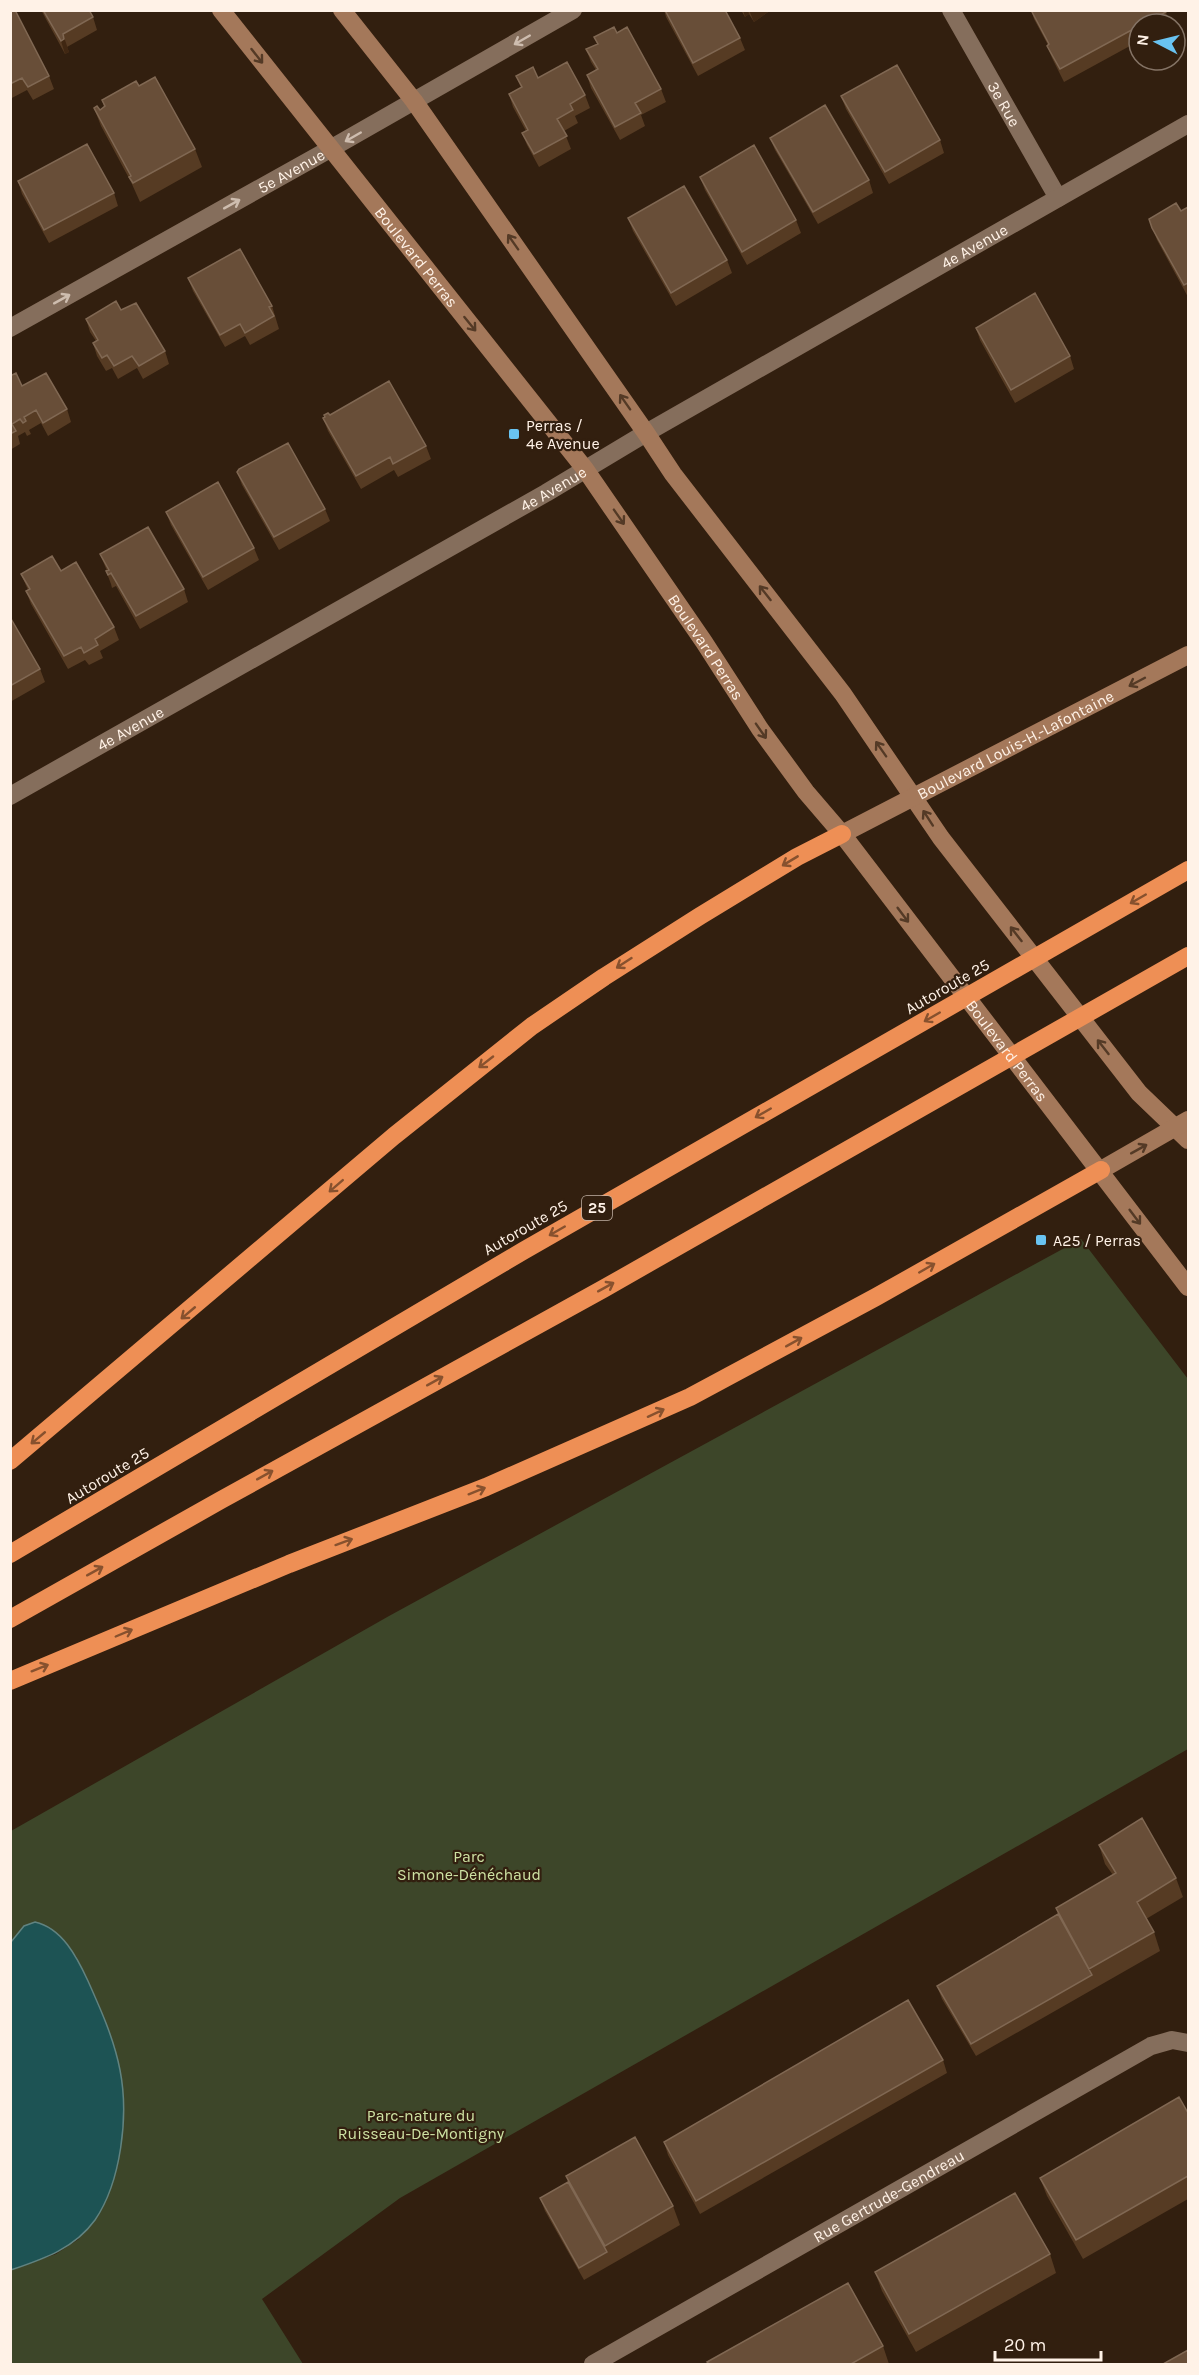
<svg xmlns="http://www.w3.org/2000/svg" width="1199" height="2375" font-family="Karla,sans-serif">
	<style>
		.green { fill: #3d4629 }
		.water { fill: #1d5354; stroke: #618380; stroke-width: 1.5 }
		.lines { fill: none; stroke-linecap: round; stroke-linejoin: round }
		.street { stroke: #856e5c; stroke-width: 18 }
		.secondary { stroke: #a4785a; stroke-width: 18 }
		.highway { stroke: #ee8f55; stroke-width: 18 }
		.wall { fill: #563b23 }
		.shaded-wall { fill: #402712 }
		.building { fill: #684e38; stroke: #806853; stroke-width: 1.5 }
		.oneway { stroke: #cebdaf }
		.oneway2 { stroke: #543a26 }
		.oneway3 { stroke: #87512e }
		.poi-dot { fill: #69c3f1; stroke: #321f0f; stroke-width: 2 }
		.labels { text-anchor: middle; stroke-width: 4.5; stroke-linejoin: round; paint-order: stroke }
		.shield { fill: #321f0f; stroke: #c2b3a6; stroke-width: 1.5 }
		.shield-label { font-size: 15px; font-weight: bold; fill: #fff2e7 }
		.street-label { font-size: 16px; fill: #fff2e7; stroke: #321f0f }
		.poi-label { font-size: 16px; fill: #fff2e7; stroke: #321f0f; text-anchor: start }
		.park-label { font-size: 16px; fill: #cee2a3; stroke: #321f0f }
	</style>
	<rect width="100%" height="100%" fill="#321f0f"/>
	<path class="green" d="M1081 1239 1188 1379V1749L400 2198 262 2299 303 2364H11V2270L56 2254 79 2239 117 2168 123 2122 114 2046 98 2002 76 1956 24 1926 11 1942V1831L389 1616Z"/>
	<path class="water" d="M35 1922C62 1928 77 1957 88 1981 101 2010 114 2039 120 2070 129 2116 121 2182 95 2220 74 2249 43 2259 11 2270V1942L24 1926Z"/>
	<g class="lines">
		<g class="street">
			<path id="s1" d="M951 10 1058 198"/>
			<path id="s2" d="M10 328 330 149 573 10"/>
			<path id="s3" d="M10 796 546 493 646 433 1188 124"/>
			<path id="s4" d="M593 2364 1151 2046 1172 2040 1188 2043"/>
		</g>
		<g class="secondary">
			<path id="s5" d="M221 10 585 469 704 642 760 729 806 792 842 834 1188 1287"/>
			<path d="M342 10 414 101 646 433 673 474 843 694 941 838 1139 1093 1188 1140"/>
			<path id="s6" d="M842 834 1188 655"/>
			<path d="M1101 1170 1188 1120"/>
		</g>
		<path class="highway" d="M10 1461 394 1136 532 1026 604 977 700 916 797 857 842 834
			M10 1554 523 1251 1188 870
			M10 1619 221 1500 603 1289 1188 956
			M10 1681 289 1564 486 1487 690 1397 876 1297 1101 1170"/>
	</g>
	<path class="wall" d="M10 10 49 76 54 89 33 100 27 90 10 99Z
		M41 10H89L93 17 97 30 67 47 69 52 65 54Z
		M664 10H725L740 38 745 50 698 76 666 17Z
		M741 10H771L754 22 749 14 745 17Z
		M1031 10H1165L1170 24H1139V41L1064 82 1052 58 1047 46 1048 45 1034 19Z
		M617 33 661 89 666 102 641 115 645 126 620 140 591 88 587 75 596 70 591 62 586 49 597 44 594 37Z
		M516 76 538 78 585 95 590 108 575 116 578 123 564 131 571 149 539 167 527 145 522 133 526 131 513 107 509 94 521 88Z
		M139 86 195 149 202 167 140 202 131 182 101 126 94 108 100 110 104 107 102 100Z
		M841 96 940 140 944 153 889 184 846 109Z
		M770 138 869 180 873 193 818 224 775 150Z
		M700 177 796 220 801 233 747 265 705 190Z
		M18 181 114 193 118 206 49 243 22 194Z
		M1188 207V297L1157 240 1149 219 1181 211Z
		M628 218 727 260 732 273 676 306 633 231Z
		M188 278 272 306 279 329 250 345 245 336 225 347 193 291Z
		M121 310 165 351 169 364 143 379 137 368 118 379 112 368 106 371 97 356 93 343 96 341 90 332 86 319Z
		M976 328 1070 356 1074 369 1015 403 980 340Z
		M10 376 22 386 67 409 71 422 48 436 41 423 29 430 31 434 27 436 25 432 18 436 20 444 10 450Z
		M324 415H330L426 446 431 459 398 477 394 470 361 489 328 431 323 418H325Z
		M237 472 325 509 330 521 279 550 242 485Z
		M166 512 254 548 259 560 208 590 171 525Z
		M100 554 184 589 188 602 140 629 116 586 112 588 111 584 106 571H107Z
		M61 571 114 627 119 640 100 651 103 658 89 665 85 660 68 669 31 604 26 591 28 590 21 574Z
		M10 617 40 669 45 682 10 702Z
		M1099 1845 1176 1878 1183 1897 1146 1919 1154 1932 1160 1951 976 2056 942 1999 937 1986 1058 1914 1056 1908 1113 1875 1105 1864Z
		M943 2060 947 2073 700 2214 668 2155 664 2142Z
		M1188 2113V2199L1083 2259 1047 2196 1040 2178Z
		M566 2176 673 2206 680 2225 584 2280 545 2211 540 2198 568 2182Z
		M1050 2254 1056 2273 916 2352 882 2291 875 2272Z
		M883 2346 889 2364H708L707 2362Z"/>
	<path class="shaded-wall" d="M743 10H748L749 14 745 17Z
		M749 10H771L754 22Z
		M63 34 69 52 65 54 61 41Z"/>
	<path class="building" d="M10 10H15L49 76 28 87 22 78 10 84Z
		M43 10H89L93 17 63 34 64 39 61 41Z
		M665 10H725L740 38 693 63Z
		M1031 10H1165L1166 12 1143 24H1139V26L1060 69 1047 46 1049 44Z
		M614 27 617 33 627 27 661 89 635 103 641 113 615 127 587 75 598 69 586 49 598 44 594 37Z
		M567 62 585 95 570 104 573 110 557 119 567 136 534 154 522 133 528 130 509 94 522 87 516 76 533 67 538 78Z
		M897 65 940 140 885 172 841 96Z
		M155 77 195 149 133 183 129 177 131 176 94 108 97 106 100 110 105 106 102 100 136 81 139 86Z
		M825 105 869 180 813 212 770 138Z
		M87 144 114 193 44 230 18 181Z
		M754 145 796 220 742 252 700 177Z
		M684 186 727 260 671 293 628 218Z
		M1176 203 1181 211 1188 207V283L1184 285 1152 228 1149 219Z
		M240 249 272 306 269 307 274 316 245 333 240 324 220 335 188 278Z
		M1035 293 1070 356 1011 390 976 328Z
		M116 301 121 310 136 303 165 351 139 366 132 356 114 366 107 355 102 358 93 343 98 340 86 319Z
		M16 373 22 386 46 373 67 409 43 423 36 410 24 417 26 421 23 423 20 419 12 424 16 431 10 434V376Z
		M389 381 426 446 393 464 390 457 356 476 323 418 325 417 324 415 328 413 330 415Z
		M288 443 325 509 274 537 237 472 239 469Z
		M218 482 254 548 203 577 166 512Z
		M148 527 184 589 136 616 111 573 108 575 106 571 109 570 100 554Z
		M52 556 61 571 76 562 114 627 95 639 98 645 84 653 81 647 64 656 26 591 30 589 21 574Z
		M10 617 40 669 10 686Z
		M1142 1818 1176 1878 1137 1902 1154 1932 1089 1969 1056 1908 1116 1873 1099 1845Z
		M1058 1914 1092 1975 971 2044 937 1986Z
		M908 2000 943 2060 696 2201 664 2142Z
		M1179 2097 1188 2113V2176L1076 2240 1040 2178Z
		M635 2137 673 2206 605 2246 566 2176Z
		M568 2182 607 2252 579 2268 540 2198Z
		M1015 2193 1050 2254 909 2334 875 2272Z
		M848 2283 883 2346 851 2364H709L707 2362Z
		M1188 2350V2364H1163Z"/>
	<defs><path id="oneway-shaft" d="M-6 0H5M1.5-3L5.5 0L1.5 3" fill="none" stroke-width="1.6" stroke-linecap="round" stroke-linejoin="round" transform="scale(1.5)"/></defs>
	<g class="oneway">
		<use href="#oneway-shaft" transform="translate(522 40) rotate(150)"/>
		<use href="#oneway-shaft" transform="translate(353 137) rotate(150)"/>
		<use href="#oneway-shaft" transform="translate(232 204) rotate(-29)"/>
		<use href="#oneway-shaft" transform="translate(62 299) rotate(-29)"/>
	</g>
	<g class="oneway2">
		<use href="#oneway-shaft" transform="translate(257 56) rotate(52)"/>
		<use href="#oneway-shaft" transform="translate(513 242) rotate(-125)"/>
		<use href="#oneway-shaft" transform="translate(470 324) rotate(51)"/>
		<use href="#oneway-shaft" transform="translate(625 402) rotate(-125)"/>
		<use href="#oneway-shaft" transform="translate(619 517) rotate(55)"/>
		<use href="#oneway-shaft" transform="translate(765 593) rotate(-128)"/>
		<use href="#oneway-shaft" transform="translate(1137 682) rotate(152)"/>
		<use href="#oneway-shaft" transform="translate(761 731) rotate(55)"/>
		<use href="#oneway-shaft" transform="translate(881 749) rotate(-125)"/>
		<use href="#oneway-shaft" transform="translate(928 818) rotate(-123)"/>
		<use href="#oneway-shaft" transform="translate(903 915) rotate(53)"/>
		<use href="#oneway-shaft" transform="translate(1016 934) rotate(-128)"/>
		<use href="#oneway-shaft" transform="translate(1103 1047) rotate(-128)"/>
		<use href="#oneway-shaft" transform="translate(1139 1149) rotate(-29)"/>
		<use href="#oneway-shaft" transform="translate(1135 1217) rotate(53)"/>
	</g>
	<g class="oneway3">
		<use href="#oneway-shaft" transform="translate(790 861) rotate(149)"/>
		<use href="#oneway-shaft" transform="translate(1138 899) rotate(150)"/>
		<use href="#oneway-shaft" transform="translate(624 963) rotate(147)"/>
		<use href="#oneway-shaft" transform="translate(932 1017) rotate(150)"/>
		<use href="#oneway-shaft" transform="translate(486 1062) rotate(142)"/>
		<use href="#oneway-shaft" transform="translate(763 1113) rotate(150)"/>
		<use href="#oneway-shaft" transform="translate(336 1186) rotate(139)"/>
		<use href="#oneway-shaft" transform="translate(557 1231) rotate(150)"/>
		<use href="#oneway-shaft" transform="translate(927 1268) rotate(-30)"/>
		<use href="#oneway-shaft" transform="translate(606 1287) rotate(-29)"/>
		<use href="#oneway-shaft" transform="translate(188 1313) rotate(140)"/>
		<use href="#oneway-shaft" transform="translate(794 1342) rotate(-29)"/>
		<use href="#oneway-shaft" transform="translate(435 1381) rotate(-29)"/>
		<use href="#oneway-shaft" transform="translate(656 1413) rotate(-25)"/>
		<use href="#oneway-shaft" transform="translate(38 1438) rotate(140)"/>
		<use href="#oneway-shaft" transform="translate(265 1475) rotate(-29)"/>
		<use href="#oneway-shaft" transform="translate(477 1491) rotate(-22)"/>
		<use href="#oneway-shaft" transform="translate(344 1542) rotate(-20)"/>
		<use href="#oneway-shaft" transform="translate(95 1571) rotate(-29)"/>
		<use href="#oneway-shaft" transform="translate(124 1633) rotate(-23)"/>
		<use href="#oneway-shaft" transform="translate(40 1668) rotate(-22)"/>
	</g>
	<g class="poi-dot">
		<rect x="508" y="428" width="12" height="12" rx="3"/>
		<rect x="1035" y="1234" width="12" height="12" rx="3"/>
	</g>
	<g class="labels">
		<rect class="shield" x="582" y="1196" width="30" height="24" rx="4.5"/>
		<g class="shield-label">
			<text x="597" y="1213">25</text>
		</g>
		<g class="street-label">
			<text dy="6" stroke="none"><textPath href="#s1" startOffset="108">3e Rue</textPath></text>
			<text dy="6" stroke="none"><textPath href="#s2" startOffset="322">5e Avenue</textPath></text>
			<text dy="6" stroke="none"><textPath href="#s3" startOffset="1110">4e Avenue</textPath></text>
			<text dy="6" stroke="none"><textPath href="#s5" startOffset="315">Boulevard Perras</textPath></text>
			<text dy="6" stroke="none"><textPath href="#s3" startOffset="624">4e Avenue</textPath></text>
			<text dy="6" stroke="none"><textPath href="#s5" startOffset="801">Boulevard Perras</textPath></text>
			<text dy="6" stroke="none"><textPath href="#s3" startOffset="138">4e Avenue</textPath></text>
			<text dy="6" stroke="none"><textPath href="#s6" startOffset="195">Boulevard Louis-H.-Lafontaine</textPath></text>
			<text transform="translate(947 986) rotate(-30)" y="6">Autoroute 25</text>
			<text dy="6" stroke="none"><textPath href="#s5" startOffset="1305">Boulevard Perras</textPath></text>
			<text transform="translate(525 1227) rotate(-30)" y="6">Autoroute 25</text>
			<text transform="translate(107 1475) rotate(-31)" y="6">Autoroute 25</text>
			<text dy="6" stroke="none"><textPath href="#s4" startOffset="340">Rue Gertrude-Gendreau</textPath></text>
		</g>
		<g class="poi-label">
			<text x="526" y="431">Perras /<tspan x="526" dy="18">4e Avenue</tspan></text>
			<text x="1053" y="1246">A25 / Perras</text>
		</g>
		<g class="park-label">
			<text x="469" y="1862">Parc<tspan x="469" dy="18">Simone-Dénéchaud</tspan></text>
			<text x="421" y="2121">Parc-nature du<tspan x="421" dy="18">Ruisseau-De-Montigny</tspan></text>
		</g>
	</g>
	<rect width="1199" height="2375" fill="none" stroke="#fff2e7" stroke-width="24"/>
	<g transform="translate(1157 42) rotate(277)"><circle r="28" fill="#321f0f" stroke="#847365" stroke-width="1.5"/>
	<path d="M0-4.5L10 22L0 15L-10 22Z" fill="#69c3f1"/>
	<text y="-9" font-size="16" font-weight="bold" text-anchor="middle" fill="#fff2e7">N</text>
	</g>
	<path d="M995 2351v9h106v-9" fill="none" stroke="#fff2e7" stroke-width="3"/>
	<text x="1004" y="2351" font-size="18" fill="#fff2e7" stroke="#321f0f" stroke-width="4.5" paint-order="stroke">20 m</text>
</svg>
